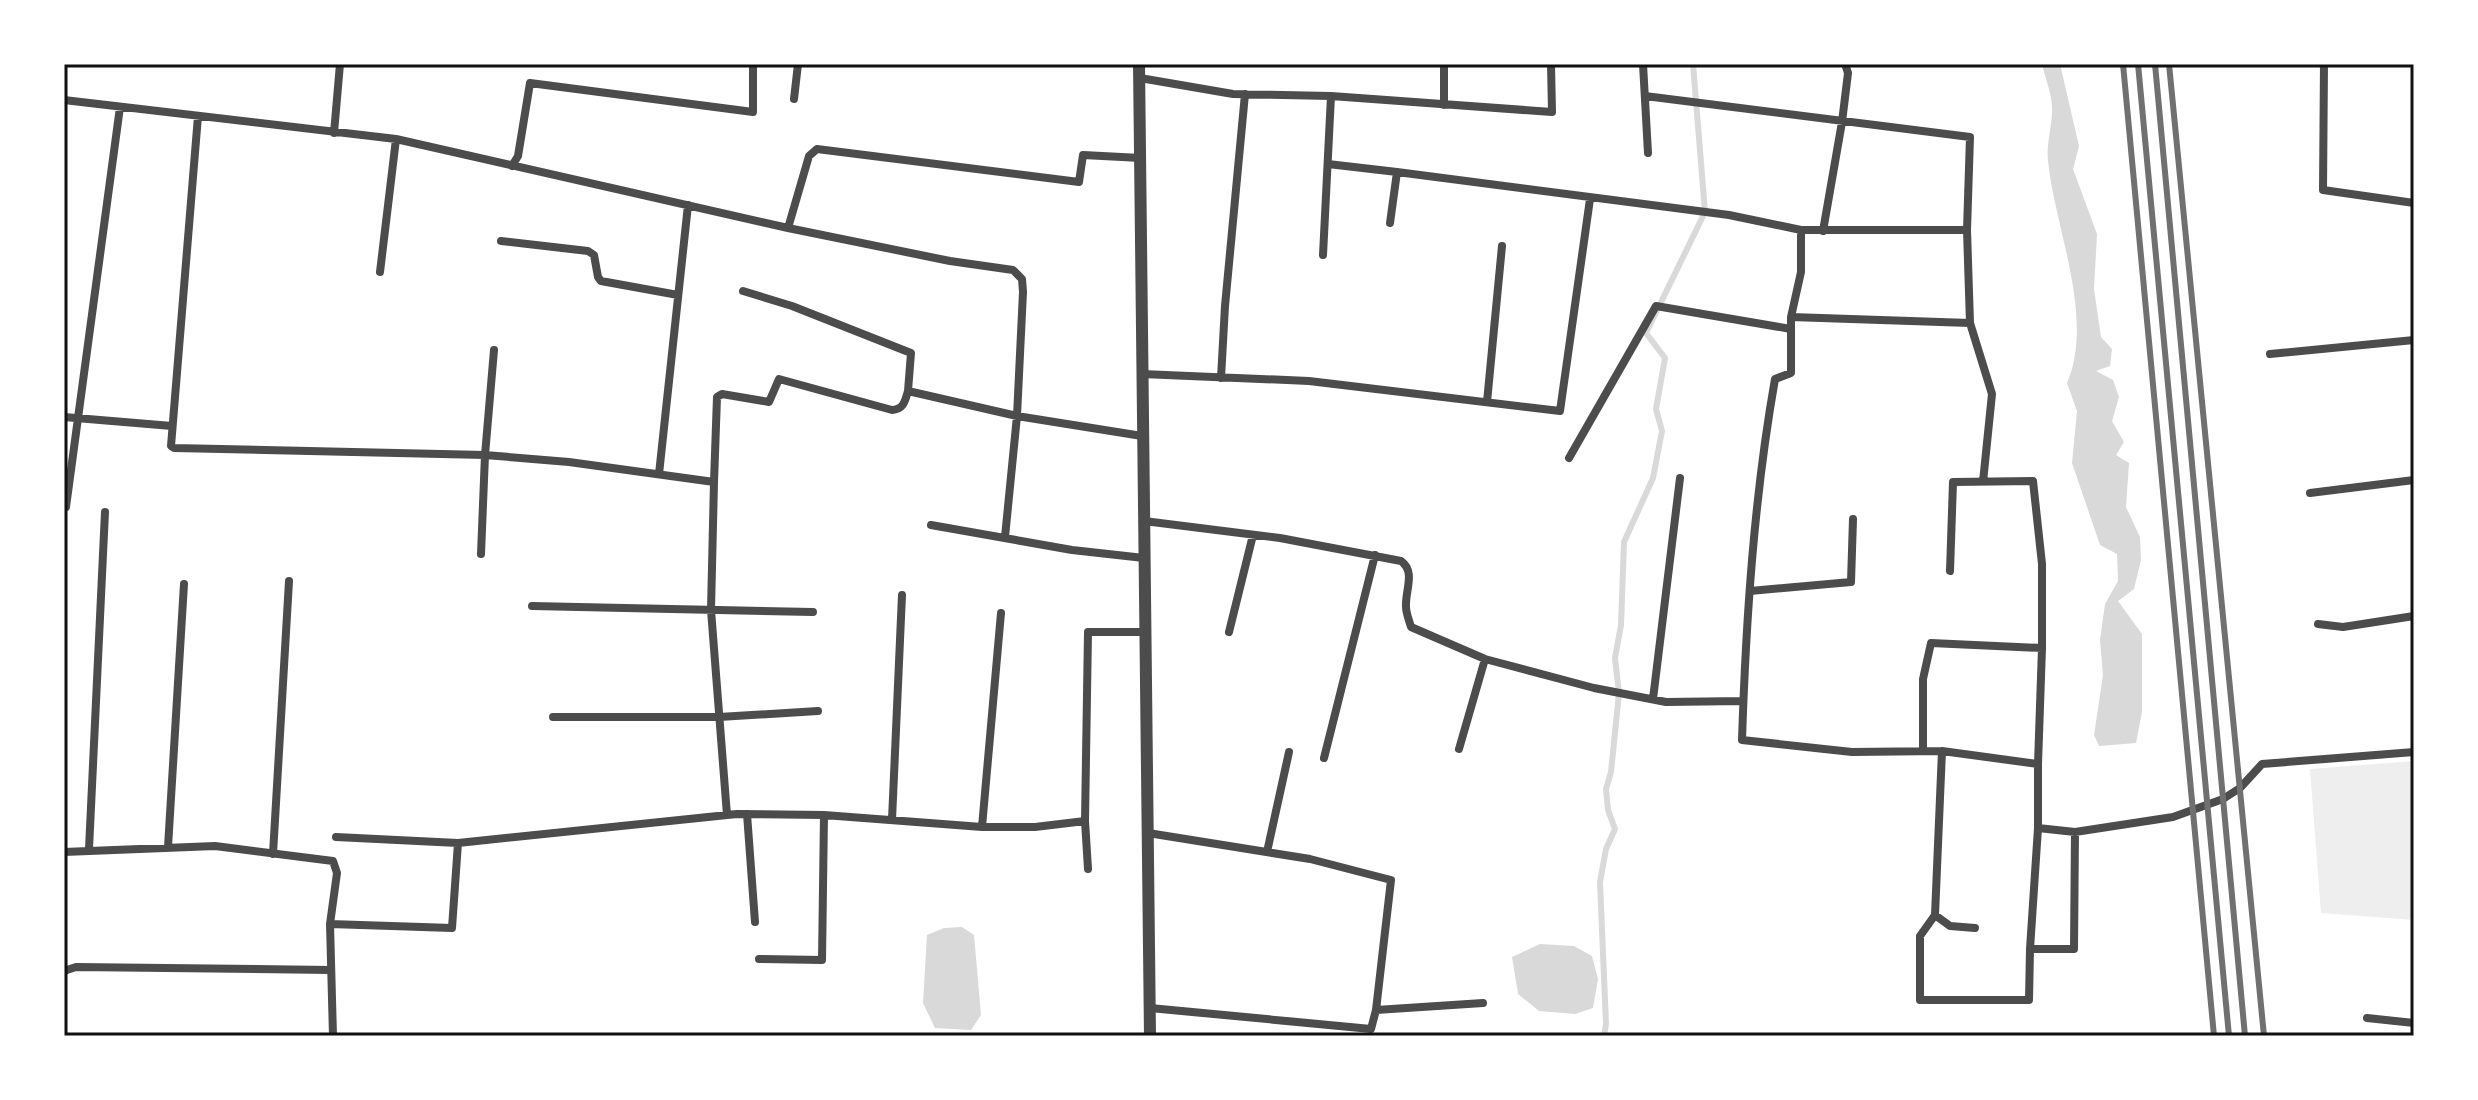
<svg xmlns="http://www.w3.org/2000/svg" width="2478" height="1100" font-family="Roboto,sans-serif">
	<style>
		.green { fill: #eee }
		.water { fill: #d9d9d9 }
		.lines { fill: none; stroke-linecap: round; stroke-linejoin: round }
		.stream { stroke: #d9d9d9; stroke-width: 6 }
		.minor { stroke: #4c4c4c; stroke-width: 8 }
		.tertiary { stroke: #4c4c4c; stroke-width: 12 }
		.rail { stroke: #707070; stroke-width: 6 }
		.neatline { fill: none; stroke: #111; stroke-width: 3 }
	</style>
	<rect width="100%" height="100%" fill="#fff"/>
	<path class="green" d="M2414 761V920L2321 913 2310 769Z"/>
	<path class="water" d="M2042 64H2060L2079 146 2073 169 2097 234 2094 289 2101 337 2112 349 2110 366 2096 371 2113 380 2119 397 2112 421 2124 442 2116 455 2129 463 2126 507 2140 537 2141 560 2134 589 2118 601 2142 634V712L2136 743 2099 746 2094 735 2103 675 2100 640 2105 604 2118 581 2117 554 2100 545 2072 463 2077 411 2067 383C2095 318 2055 229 2048 161 2046 142 2053 124 2052 106 2051 92 2045 77 2042 64Z
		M962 927 974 935 981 1015 971 1030 935 1028 923 1003 927 935 944 928Z
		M1540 944 1574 946 1592 956 1598 979 1593 1008 1575 1014 1539 1011 1518 994 1512 957Z"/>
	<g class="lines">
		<path class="stream" d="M1604 1036 1606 1024 1600 882 1606 849 1615 829 1608 810 1606 789 1611 772 1619 693 1615 658 1621 625 1624 542 1653 478 1662 431 1656 409 1665 358 1646 333 1705 212 1693 64"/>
		<path class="minor" d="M1643 64 1648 153
			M2324 64 2323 190 2414 203
			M1140 78 1233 94 1331 96 1552 112 1551 64
			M1645 96 1970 137 1967 230 1970 323 1992 394 1983 482
			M794 99 798 64
			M64 100 396 139 788 228 950 261 1013 270 1022 279 1023 292 1017 416 1005 537
			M1444 105V64
			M198 116 171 446 174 448 485 455 569 462 714 482 711 610 727 815
			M334 133 340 64
			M1328 164 1397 172
			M512 166 518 156 530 83 753 112V64
			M1390 223 1397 172 1729 215 1801 230H1967
			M788 228 809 156 817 149 1079 182 1083 155 1141 158
			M1801 230V272L1791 317V373L1775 379C1754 498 1746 619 1742 740L1852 752 1942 751 2038 764V828L2030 949
			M1823 231 1842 122 1848 73 1845 64
			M501 241 588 251 594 255 598 277 601 281 678 295
			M1323 255 1331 96
			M380 272 396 139
			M743 291 792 306 911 353 908 391
			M1791 317 1970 323
			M2270 354 2414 340
			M1142 374 1309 381 1560 411 1590 199
			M1221 378 1225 306 1245 94
			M1487 402 1502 246
			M64 417 172 426
			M1569 458 1656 306 1791 329
			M659 474 688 205
			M714 482 717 397 722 394 769 402 779 379 892 410C904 409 905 401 908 391L1017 416 1142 436
			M2310 493 2414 480
			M66 507 120 107
			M1144 521 1280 538 1401 561C1416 572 1405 590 1406 607 1406 613 1409 620 1411 627L1485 659 1594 688 1666 702 1743 701
			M931 525 1072 550 1144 558
			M481 554 485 455 494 350
			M1750 591 1851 582 1853 519
			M532 606 813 612
			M2318 624 2343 627 2414 616
			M1229 632 1253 535
			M1653 699 1680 478
			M553 717H719L818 711
			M1459 749 1485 659
			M1923 751V679L1931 643 2042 648V564L2033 481 1953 482 1950 571
			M1942 751 1935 915 1920 936V1000H2029L2030 949H2074L2075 832
			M1324 758 1375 555
			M2038 764 2042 648
			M747 814 755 922
			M892 820 902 595
			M982 827 1001 613
			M2038 828 2075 832 2173 817 2223 799 2240 788 2262 764 2414 752
			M1148 833 1310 859 1391 880 1376 1010
			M336 837 458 843
			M168 847 184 584
			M89 849 105 512
			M64 852 215 846 333 861 337 873 330 924 333 1036
			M1267 852 1289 752
			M273 854 289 581
			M1088 869 1085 821 1088 632H1145
			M1935 915 1950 926 1975 928
			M330 924 452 928 458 843 737 814 824 815 982 827H1035L1085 821
			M759 959 822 960 824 815
			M64 971 76 967 331 970
			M1150 1008 1371 1029 1376 1010 1483 1003
			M2367 1018 2414 1023"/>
		<path class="tertiary" d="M1139 64 1150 1036"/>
		<path class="rail" d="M2123 64 2214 1036
			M2138 64 2229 1036
			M2155 64 2245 1036
			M2169 64 2264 1036"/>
	</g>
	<rect width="2478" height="1100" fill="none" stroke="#ffffff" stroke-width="132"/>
	<rect x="66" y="66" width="2346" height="968" class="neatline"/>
</svg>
